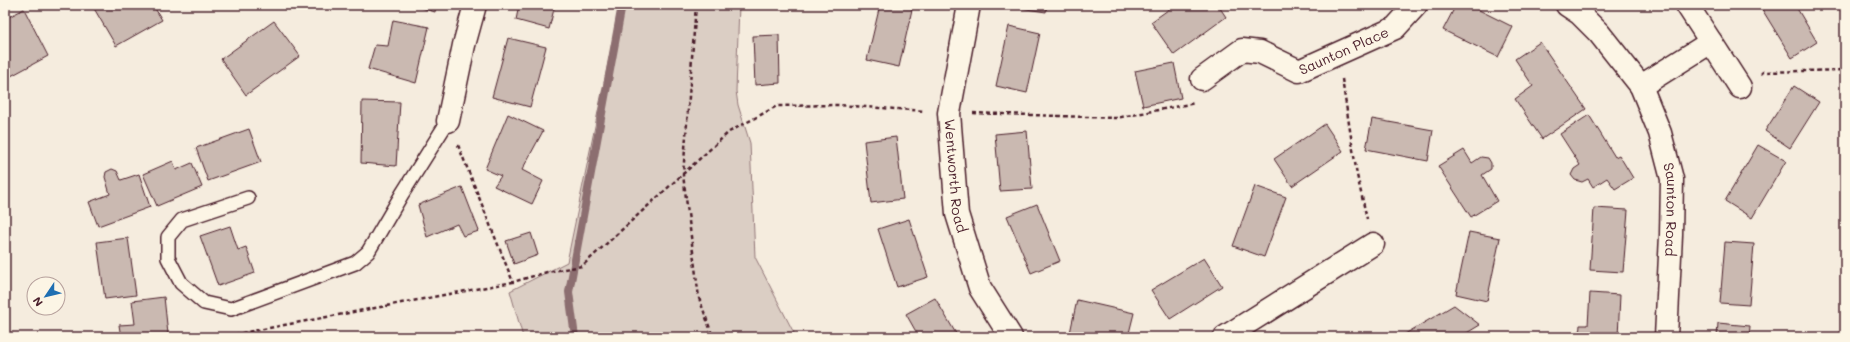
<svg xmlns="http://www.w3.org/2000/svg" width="1850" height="342" font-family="Mali,sans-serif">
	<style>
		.green { fill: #dbcec4; stroke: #927678 }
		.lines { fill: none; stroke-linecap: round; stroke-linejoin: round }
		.stream { stroke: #8c6e70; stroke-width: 8 }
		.building { fill: #cab9b1; stroke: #4a1f2b }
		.lane-casing { stroke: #4a1f2b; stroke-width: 16 }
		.street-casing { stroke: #4a1f2b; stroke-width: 25 }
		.path { stroke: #4a1f2b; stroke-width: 2.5; stroke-dasharray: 4 3; stroke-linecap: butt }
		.lane { stroke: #fcf5e5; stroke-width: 13 }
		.street { stroke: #fcf5e5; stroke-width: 22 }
		.labels { text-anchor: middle; stroke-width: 3; stroke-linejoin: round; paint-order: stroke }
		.street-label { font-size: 14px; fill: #4a1f2b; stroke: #fcf5e5 }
	</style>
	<rect width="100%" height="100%" fill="#f5ecde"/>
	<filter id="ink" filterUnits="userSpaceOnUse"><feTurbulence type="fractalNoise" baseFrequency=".025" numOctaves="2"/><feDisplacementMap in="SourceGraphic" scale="8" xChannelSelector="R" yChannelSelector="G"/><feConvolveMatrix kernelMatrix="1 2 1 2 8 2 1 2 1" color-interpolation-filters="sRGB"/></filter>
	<g filter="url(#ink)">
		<path class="green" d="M620 5H739L736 91 738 105 750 143 755 257 796 337H523L510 291 567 262Z"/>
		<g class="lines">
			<path class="stream" d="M575 337 569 292 622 5"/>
		</g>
		<path class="building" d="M92 5H153L162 20 116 46Z
			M412 5H436L435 12Z
			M519 5H555L549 29 516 20Z
			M880 5H913L899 67 867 60Z
			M1014 5H1047L1046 12 1013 7Z
			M1175 5H1218L1226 17 1174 55 1151 22Z
			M1456 5H1469L1513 27 1498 57 1443 30Z
			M1762 5H1795L1817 42 1792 58 1760 6Z
			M24 9 48 56 11 76 5 64V19Z
			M393 20 429 27 416 83 368 69 375 45 388 46Z
			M274 21 300 56 246 95 221 59Z
			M1009 26 1040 33 1027 93 996 86Z
			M779 35 780 83 755 85 753 36Z
			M508 38 546 47 530 107 492 97Z
			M1540 42 1586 109 1542 139 1515 99 1533 86 1515 59Z
			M1174 63 1181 98 1143 106 1135 71Z
			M1794 86 1819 102 1790 148 1765 131Z
			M362 101 400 102 396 166 361 163Z
			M508 114 543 131 522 170 543 181 532 204 494 186 501 176 485 169Z
			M1589 115 1615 157 1619 155 1633 178 1615 189 1607 178 1593 187 1588 179 1582 182 1575 180 1571 175 1574 169 1580 165 1560 134Z
			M1372 119 1433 130 1428 161 1366 149Z
			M1325 124 1343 151 1292 186 1274 159Z
			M249 129 261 162 208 181 196 148Z
			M1027 131 1032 189 1000 191 995 134Z
			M896 137 903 199 871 203 864 141Z
			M1758 145 1786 161 1752 218 1725 201Z
			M1464 150 1472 163 1481 157 1488 158 1491 163V169L1482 175 1497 201 1471 217 1438 166Z
			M173 161 176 170 192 163 202 187 157 206 143 174Z
			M112 169 117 171 121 180 139 174 150 207 98 226 89 202 110 194 105 177 106 172Z
			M1255 186 1286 197 1264 257 1233 246Z
			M462 187 479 231 463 236 457 224 427 237 418 205Z
			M1037 204 1060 261 1031 273 1007 216Z
			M1594 208 1628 210 1623 272 1590 270Z
			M909 219 928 277 897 287 878 229Z
			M230 226 238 250 246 247 255 273 218 286 200 236Z
			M1469 232 1500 238 1487 301 1456 294Z
			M531 233 538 255 514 264 506 241Z
			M128 238 136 295 105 299 97 242Z
			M1725 242 1754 244 1749 305 1720 303Z
			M1204 258 1222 286 1170 319 1151 290Z
			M1590 293 1620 295 1618 337H1579L1580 325H1588Z
			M164 297 168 334 147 337H121L119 325 135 324 132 301Z
			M935 298 958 337H919L906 314Z
			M1077 300 1134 313 1128 337H1088L1070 333Z
			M1454 305 1480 325 1460 337H1400Z
			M1718 323 1750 326 1749 337H1717Z"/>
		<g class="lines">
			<g class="lane-casing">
				<path id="lane" d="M248 198 182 220 168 237V258L181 283 204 303 231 309 355 263 368 252 402 194 448 121"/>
			</g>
			<g class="street-casing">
				<g id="street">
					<path id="s1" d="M969 5 949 113 957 214 980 288 1011 337"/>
					<path id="s2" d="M1567 5 1579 13 1599 33 1641 86 1660 133 1672 179 1671 235 1666 337"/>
					<path d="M1687 5 1711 42"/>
					<path id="s3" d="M1202 79 1242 50 1260 52 1299 71 1395 28 1416 5"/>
					<path d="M1641 86 1711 42 1740 87"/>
					<path d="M448 121 464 45 475 5"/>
					<path d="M1225 337 1373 244"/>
				</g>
			</g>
			<path class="path" d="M696 5 683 175 699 298 713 337
				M1761 74 1763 72 1845 70
				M1342 79 1357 175 1367 219
				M973 113 1116 118 1195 103
				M458 145 513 282
				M221 337 513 282 547 272 582 266 729 132 777 106 838 105 925 111"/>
			<use href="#lane" class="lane"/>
			<use href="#street" class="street"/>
		</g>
	</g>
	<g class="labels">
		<g class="street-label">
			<text dy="5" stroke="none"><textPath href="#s3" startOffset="160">Saunton Place</textPath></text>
			<text dy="5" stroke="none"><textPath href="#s1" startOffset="173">Wentworth Road</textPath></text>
			<text dy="5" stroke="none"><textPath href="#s2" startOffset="239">Saunton Road</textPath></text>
		</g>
	</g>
	<rect width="1850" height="342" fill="none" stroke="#fcf5e5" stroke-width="20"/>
	<rect x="10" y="10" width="1830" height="322" fill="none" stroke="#4a1f2b" stroke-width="1.5" filter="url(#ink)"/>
	<g transform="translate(46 296) rotate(235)"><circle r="19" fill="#fcf5e5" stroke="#b59f9b"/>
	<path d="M0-3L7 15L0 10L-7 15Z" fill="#1f6fb2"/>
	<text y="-6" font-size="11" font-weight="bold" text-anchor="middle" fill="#4a1f2b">N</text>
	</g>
</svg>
